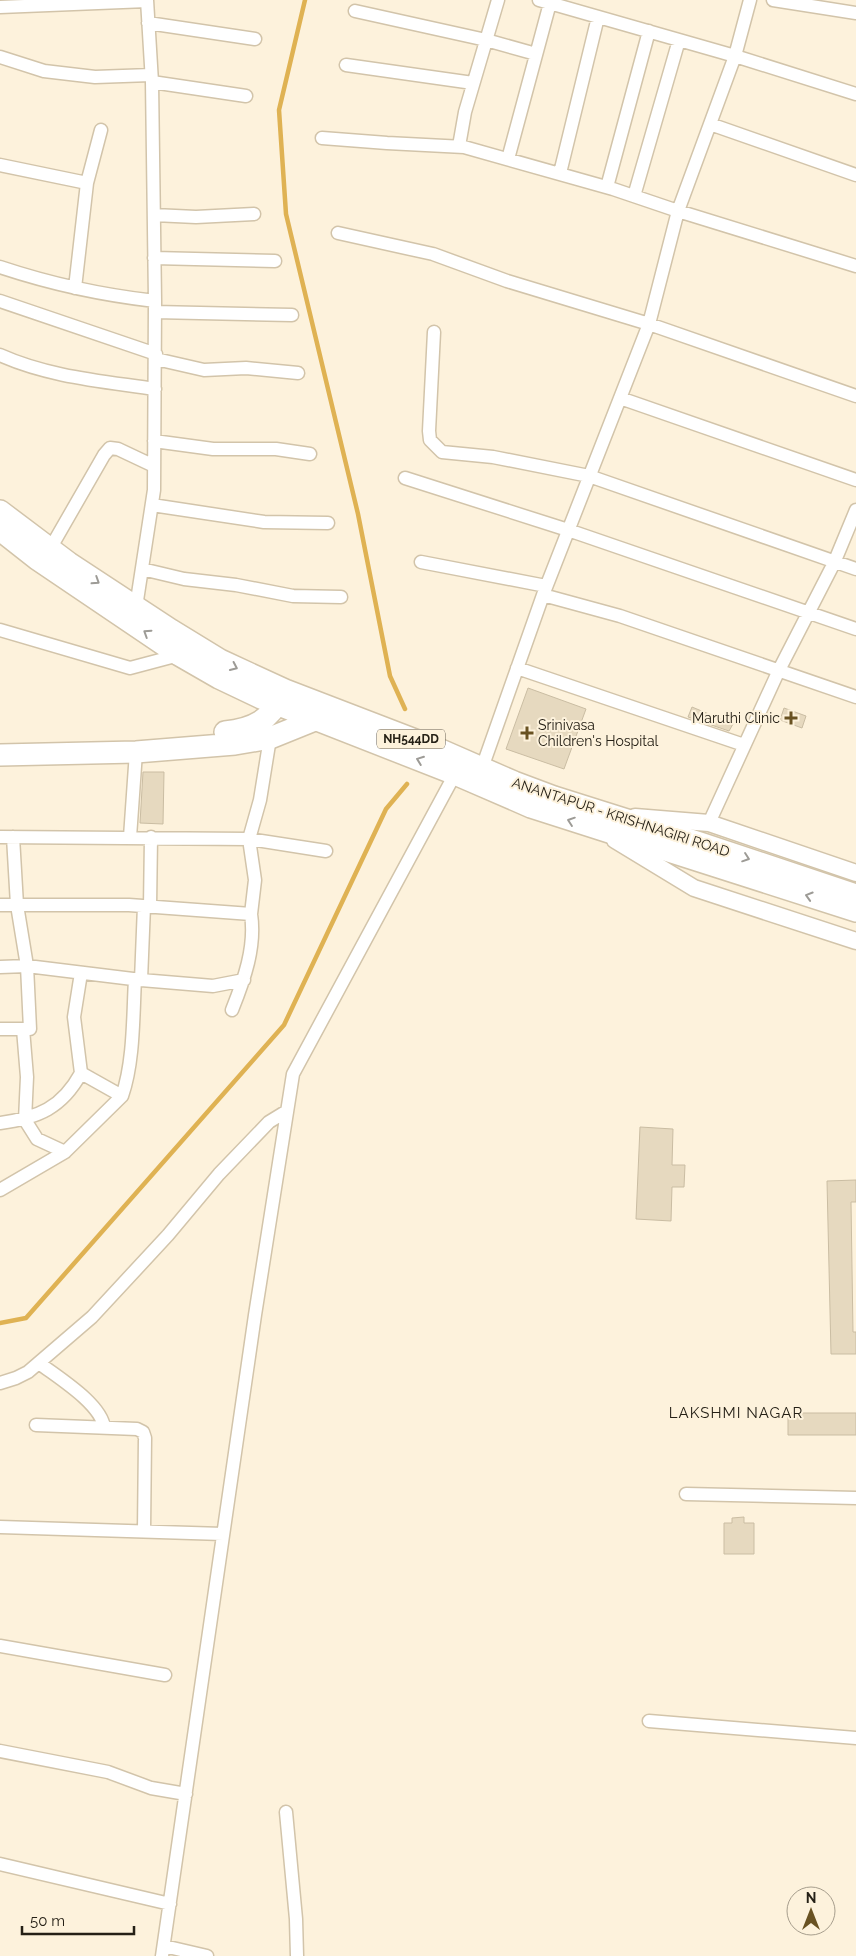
<svg xmlns="http://www.w3.org/2000/svg" width="856" height="1956" font-family="Raleway,sans-serif">
	<style>
		.lines { fill: none; stroke-linecap: round; stroke-linejoin: round }
		.stream { stroke: #dfb253; stroke-width: 4.5 }
		.building { fill: #e6d9bf; stroke: #cabda3 }
		.minor-casing { stroke: #d2c4aa; stroke-width: 15 }
		.tertiary-casing { stroke: #d2c4aa; stroke-width: 19 }
		.trunk-casing { stroke: #d2c4aa; stroke-width: 24 }
		.minor { stroke: #fff; stroke-width: 12 }
		.tertiary { stroke: #fff; stroke-width: 16 }
		.trunk { stroke: #fff; stroke-width: 21 }
		.oneway { stroke: #9d9b96 }
		.poi-dot { fill: #695222; stroke: #fdf2dc; stroke-width: 2 }
		.labels { text-anchor: middle; stroke-width: 4; stroke-linejoin: round; paint-order: stroke }
		.shield { fill: #fdf2dc; stroke: #665f51; stroke-width: 1 }
		.shield-label { font-size: 12px; font-weight: bold; fill: #252016 }
		.poi-label { font-size: 14px; fill: #252016; stroke: #fdf2dc; text-anchor: end }
		.street-label { font-size: 14px; fill: #252016; stroke: #fdf2dc }
		.neighbourhood-label { font-size: 15px; letter-spacing: 1px; fill: #252016; stroke: #fdf2dc }
	</style>
	<rect width="100%" height="100%" fill="#fdf2dc"/>
	<g class="lines">
		<path class="stream" d="M305 0 279 110 286 214 358 514 390 676 405 709
			M0 1323 26 1318 284 1025 386 809 407 784"/>
	</g>
	<path class="building" d="M528 688 586 709 564 769 506 749Z
		M692 707 733 724 729 731 688 717Z
		M784 708 806 716 802 728 780 720Z
		M143 772H164L163 824 140 823Z
		M640 1127 673 1129 672 1165H685L684 1187H672L671 1221 636 1219Z
		M856 1180V1202H851L853 1332H856V1354H831L827 1181Z
		M788 1413H856V1435H788Z
		M744 1517V1523H754V1554H724V1523H732V1518Z"/>
	<g class="lines">
		<g class="minor-casing">
			<path id="minor" d="M539 0 735 56 856 94
				M773 0 856 13
				M0 7 147 1
				M355 11 486 40 536 54
				M148 23 255 39
				M0 57 44 71 95 77 151 75
				M346 65 473 83
				M152 82 246 96
				M710 124 856 175
				M322 138 387 143 464 147 613 189 678 211 856 266
				M459 146 465 112 498 0
				M508 159 550 3
				M0 165 87 183
				M560 173 598 17
				M607 187 649 31
				M634 196 679 40
				M154 215 196 217 254 214
				M338 233 433 254 507 281 649 324 856 396
				M154 258 275 261
				M0 267C51 284 102 295 155 301
				M75 288 87 183 101 130
				M0 301 156 354
				M155 312 292 315
				M434 332 429 431 430 440 442 452 493 457 589 476 856 569
				M0 355C49 377 102 381 155 389
				M156 359 204 370 246 368 298 373
				M620 398 856 480
				M154 441 213 449H276L310 454
				M405 478 568 530 856 629
				M152 505 264 522 328 523
				M50 549 104 455 110 448 118 449 154 466
				M421 562 546 586
				M142 569 184 579 236 585 293 596 341 597
				M543 595 620 616 856 697
				M136 607 154 490 155 301 152 82 147 0
				M0 630 130 668 179 655
				M517 668 744 745
				M482 768 543 595 649 324 678 211 735 56 750 0
				M709 823 779 670 834 563 856 510
				M0 837 249 839 260 800 270 738
				M130 837 136 752
				M0 905H129L251 914 255 880 249 839 326 851
				M150 907 151 837
				M0 967 27 966 141 980 144 906
				M141 980 213 986 244 980
				M232 1010C244 980 256 947 251 914
				M0 1029H30L27 966 17 905 13 837
				M23 1029 27 1077 25 1120 37 1139 65 1152
				M122 1096C134 1062 133 1015 135 979
				M0 1123C38 1118 62 1108 81 1073
				M0 1190 65 1152 122 1096 81 1073 74 1017 81 973
				M39 1363C57 1377 102 1404 104 1428
				M0 1383 16 1378 28 1372 92 1317 168 1235 219 1174 269 1122 287 1111
				M36 1425 137 1429 143 1432 145 1438 144 1531
				M686 1494 856 1498
				M0 1527 223 1534
				M0 1646 165 1675
				M649 1721 856 1738
				M0 1751 108 1772 151 1788 186 1794
				M286 1812 296 1919 297 1956
				M0 1864 170 1904
				M164 1946 207 1956
				M162 1956 255 1315 293 1074 455 774"/>
		</g>
		<g class="tertiary-casing">
			<path id="tertiary" d="M635 817 709 823 856 873
				M615 840 694 888 856 941"/>
		</g>
		<g class="trunk-casing">
			<path id="trunk" d="M0 511 69 563 171 630 220 660 285 690 436 748 514 782 554 797 700 843 856 895
				M0 530 37 559 179 655 219 678 261 698 455 774 531 807 856 911
				M225 732C254 729 270 720 283 694
				M0 755 136 752 235 744 270 738 322 717"/>
		</g>
		<use href="#minor" class="minor"/>
		<use href="#tertiary" class="tertiary"/>
		<use href="#trunk" class="trunk"/>
	</g>
	<defs><path id="oneway-chevron" d="M-2-3.5L2.5 0L-2 3.5" fill="none" stroke-width="1.6" stroke-linecap="round" stroke-linejoin="round" transform="scale(1.25)"/></defs>
	<g class="oneway">
		<use href="#oneway-chevron" transform="translate(96 581) rotate(33)"/>
		<use href="#oneway-chevron" transform="translate(147 633) rotate(-147)"/>
		<use href="#oneway-chevron" transform="translate(234 667) rotate(25)"/>
		<use href="#oneway-chevron" transform="translate(420 760) rotate(-159)"/>
		<use href="#oneway-chevron" transform="translate(571 821) rotate(-161)"/>
		<use href="#oneway-chevron" transform="translate(746 858) rotate(19)"/>
		<use href="#oneway-chevron" transform="translate(809 896) rotate(-163)"/>
	</g>
	<g class="poi-dot">
		<path d="M788.5 710.5h5v5h5v5h-5v5h-5v-5h-5v-5h5z"/>
		<path d="M524.5 725.5h5v5h5v5h-5v5h-5v-5h-5v-5h5z"/>
	</g>
	<g class="labels">
		<rect class="shield" x="377" y="729.5" width="68" height="19" rx="4"/>
		<g class="shield-label">
			<text x="411" y="743">NH544DD</text>
		</g>
		<g class="poi-label">
			<text x="780" y="723">Maruthi Clinic</text>
			<text x="538" y="730" text-anchor="start">Srinivasa<tspan x="538" dy="16">Children's Hospital</tspan></text>
		</g>
		<g class="street-label">
			<text transform="translate(621 817) rotate(18)" y="5">ANANTAPUR - KRISHNAGIRI ROAD</text>
		</g>
		<g class="neighbourhood-label">
			<text x="736" y="1418">LAKSHMI NAGAR</text>
		</g>
	</g>
	<g transform="translate(811 1911)"><circle r="24" fill="#fdf2dc" stroke="#a79e8d"/>
	<path d="M0-4L9 19L0 12L-9 19Z" fill="#695222"/>
	<text y="-8" font-size="14" font-weight="bold" text-anchor="middle" fill="#252016">N</text>
	</g>
	<path d="M22 1926v8h112v-8" fill="none" stroke="#252016" stroke-width="2.5"/>
	<text x="30" y="1926" font-size="15" fill="#252016" stroke="#fdf2dc" stroke-width="4" paint-order="stroke">50 m</text>
</svg>
